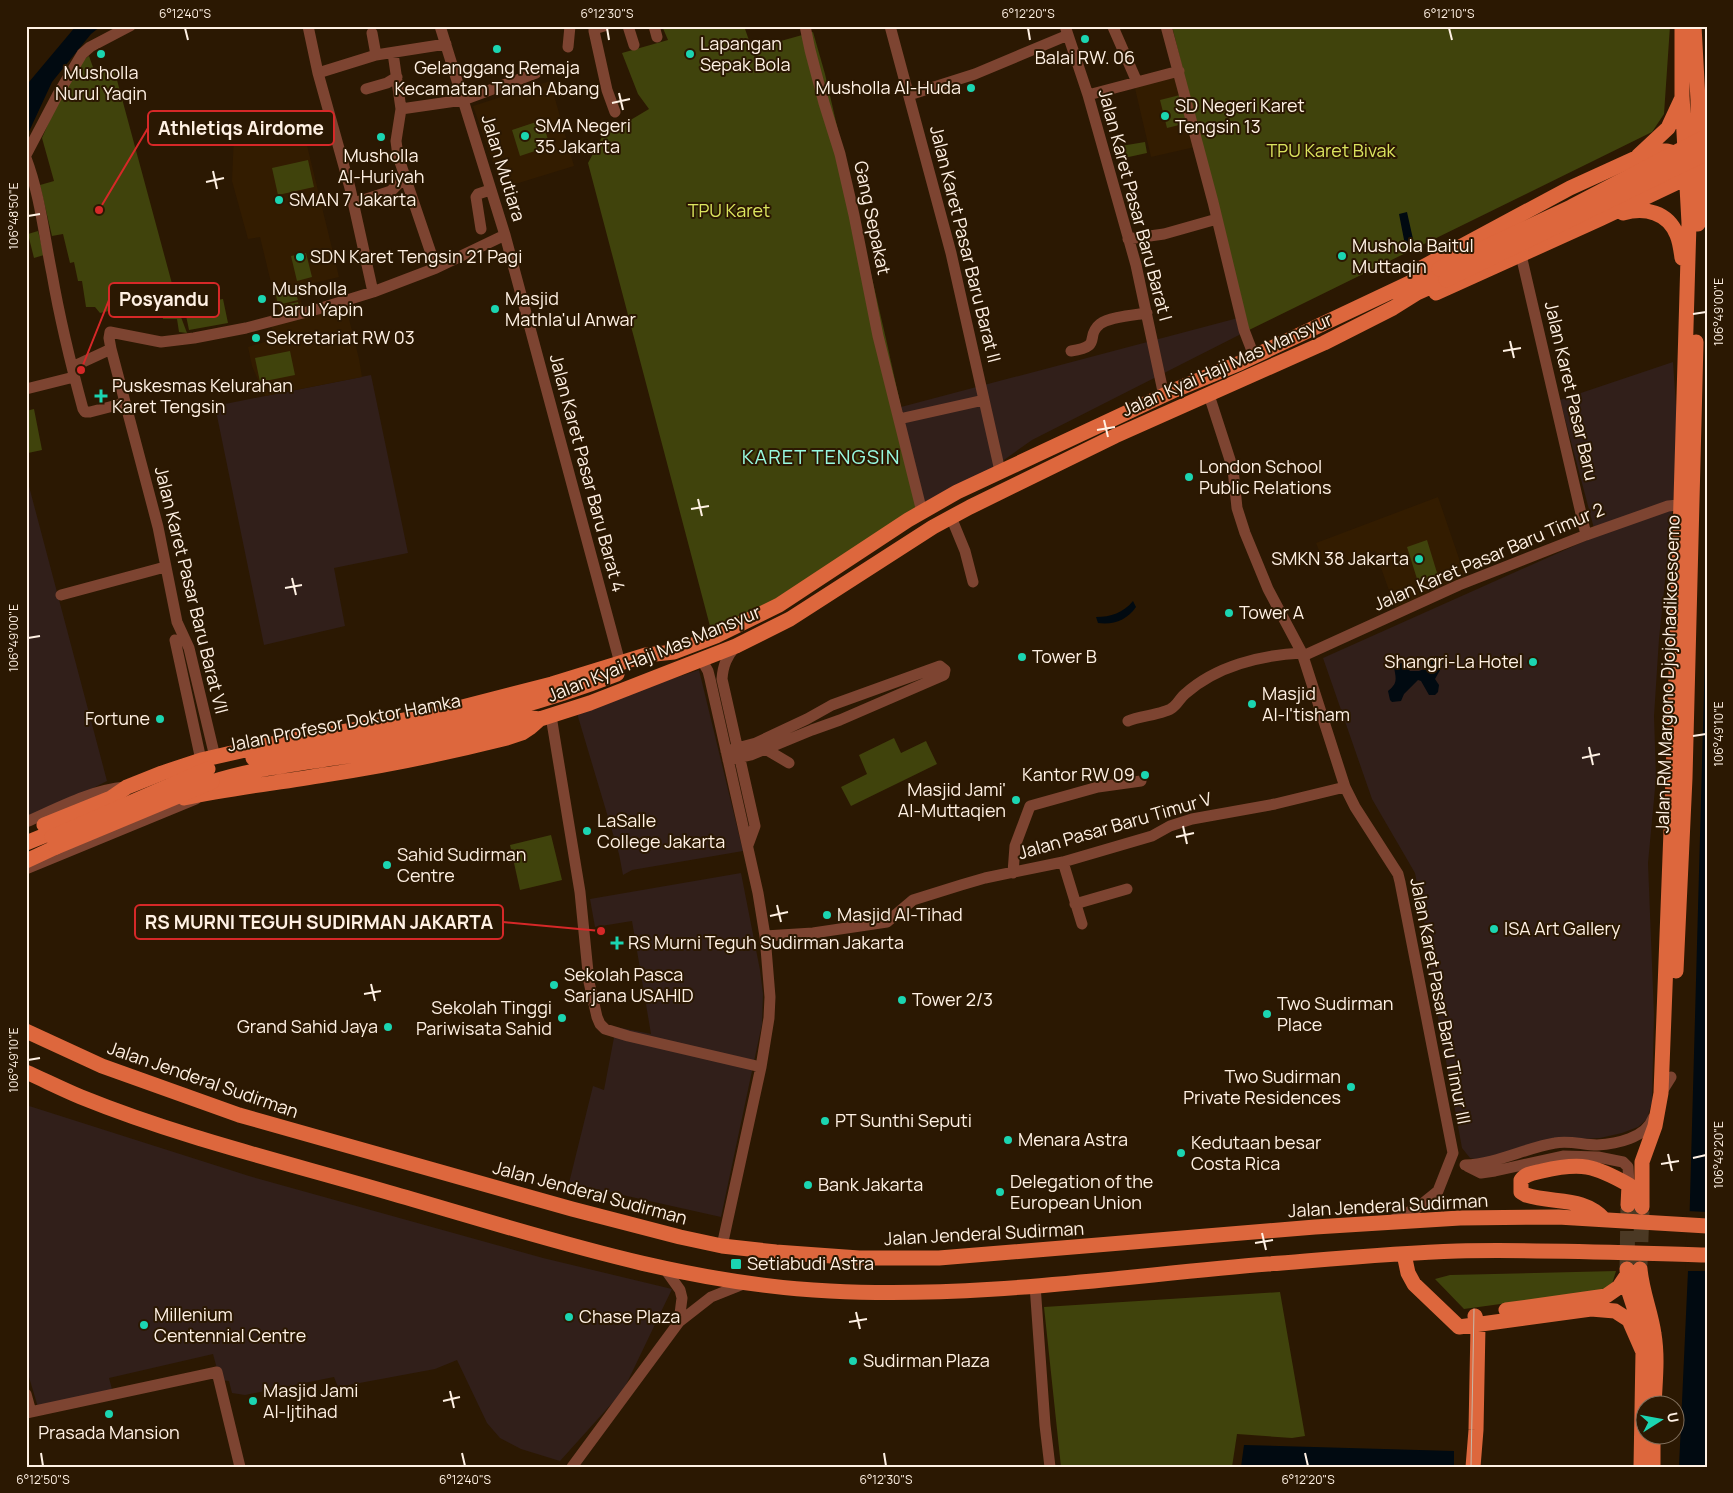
<svg xmlns="http://www.w3.org/2000/svg" width="1733" height="1493" font-family="Manrope,sans-serif">
	<style>
		.commercial { fill: #311f1a }
		.built { fill: #331c00 }
		.green { fill: #40430c }
		.water { fill: #010a11 }
		.pier { fill: #2b1802 }
		.lines { fill: none; stroke-linecap: round; stroke-linejoin: round }
		.major-tunnel { stroke: #4b3924; stroke-width: 15; stroke-dasharray: 15 8; stroke-linecap: butt }
		.minor { stroke: #7d4431; stroke-width: 11 }
		.major { stroke: #dd673d; stroke-width: 15 }
		.tram { stroke: #c8b9a9; stroke-width: 1 }
		.major-bridge { stroke: #dd673d; stroke-width: 15 }
		.ticks { fill: none; stroke: #fff1e4; stroke-width: 2 }
		.poi-dot { fill: #1bd5b1; stroke: #2b1802; stroke-width: 2 }
		.labels { text-anchor: middle; stroke-width: 4; stroke-linejoin: round; paint-order: stroke }
		.poi-label { font-size: 18px; fill: #fff1e4; stroke: #2b1802; text-anchor: start }
		.park-label { font-size: 18px; fill: #dbe45e; stroke: #2b1802 }
		.street-label { font-size: 18px; fill: #fff1e4; stroke: #2b1802 }
		.quarter-label { font-size: 20px; letter-spacing: 1px; fill: #98f9df; stroke: #2b1802 }
		.leader { fill: none; stroke: #d62828; stroke-width: 2 }
		.callout-dot { fill: #d62828; stroke: #2b1802; stroke-width: 2 }
		.callout { fill: #2b1802; stroke: #d62828; stroke-width: 2 }
		.callout-label { font-size: 19px; text-anchor: middle; font-weight: bold; fill: #fff1e4 }
		.neatline { fill: none; stroke: #fff1e4; stroke-width: 2 }
		.ticks-label { font-size: 12px; text-anchor: middle; fill: #fff1e4 }
	</style>
	<rect width="100%" height="100%" fill="#2b1802"/>
	<path class="commercial" d="M1238 318 1241 334 1032 440 925 516 901 407Z
		M1673 362 1678 434 1677 464 1659 639 1654 716 1656 778 1648 863 1654 1015 1652 1102 1647 1119 1638 1127 1622 1133 1600 1138 1561 1140 1479 1160 1470 1158 1462 1148 1437 1012 1423 914 1415 873 1372 799 1323 658 1596 536 1560 400Z
		M371 375 408 553 334 568 345 626 264 645 215 406Z
		M26 475 107 781 26 822Z
		M699 670 743 851 632 870 623 875 619 854 576 710Z
		M741 873 760 970 763 994 762 1024 721 1217 569 1183 593 1086 604 1090 616 1027 651 1034 632 921 595 927 590 899Z
		M26 1105 249 1176 543 1258 672 1289 623 1391 560 1461 521 1449 500 1438 487 1423 457 1360 435 1369 338 1387 334 1377 245 1395 232 1393 229 1381 220 1380 213 1354 109 1378 113 1393 40 1414 26 1367Z"/>
	<path class="built" d="M1178 74 1195 147 1151 157 1134 84Z
		M550 81 574 166 502 188 473 106Z
		M279 123 282 134 303 129 339 277 298 287 303 311 279 316 260 237 248 239 232 181 234 133Z
		M346 307 359 359 362 377 265 396 252 366 248 347 274 339 271 326Z
		M1438 497 1466 579 1396 610 1375 551 1326 568 1316 543Z"/>
	<path class="green" d="M662 26H744L752 49 813 32 825 74 886 339 925 516 769 611 711 630 588 163 602 137 649 109 638 94 622 53 668 40Z
		M1172 26H1670L1664 114 1652 132 1247 331Z
		M89 56 95 73 114 69 181 317 187 333 179 332 177 319H163L161 304 143 303 100 313 95 307H86L82 281H78L74 262 70 263 63 234 52 236 40 185 54 181 42 138 65 85 83 60Z
		M1180 95 1187 123 1167 128 1160 100Z
		M542 120 550 146 520 156 512 130Z
		M1145 142 1147 153 1124 158 1121 146Z
		M308 160 314 187 278 195 272 168Z
		M38 231 44 255 34 258 28 234Z
		M306 253 312 277 297 281 291 256Z
		M295 291 298 300 278 305 276 295Z
		M223 299 228 323 189 330 184 306Z
		M298 302 300 311 281 315 279 306Z
		M290 351 295 375 260 382 255 358Z
		M34 409 42 450 28 453 26 444V411Z
		M1427 540 1438 576 1418 582 1407 547Z
		M894 738 901 753 926 741 937 764 851 806 841 787 867 774 859 755Z
		M551 835 562 880 520 890 510 845Z
		M1616 1271 1612 1284 1602 1290 1464 1309 1435 1279 1450 1275Z
		M1280 1292 1305 1436 1292 1438 1237 1434 1232 1467H1061L1044 1307Z"/>
	<path class="water" d="M76 26H101L91 34 52 82 26 138V93L29 82Z
		M1407 212 1415 248 1406 250 1399 214Z
		M1707 582V1467H1679L1688 1271Z
		M1133 601 1136 607C1127 620 1114 625 1098 623L1096 617C1111 617 1123 613 1133 601Z
		M1436 656 1439 657 1443 665 1435 679 1439 685 1438 692 1435 695H1429L1421 681 1418 680 1404 694 1401 701 1392 702 1390 700 1388 691C1398 683 1396 679 1394 667L1395 664 1403 663 1410 671H1419L1424 669 1427 660Z
		M1244 1445 1454 1451V1467H1241Z"/>
	<path class="pier" d="M1687 1211 1707 1212V1271H1685Z"/>
	<g class="lines">
		<path class="major-tunnel" d="M1640 1265 1642 1211
			M1627 1269 1628 1205"/>
		<path class="minor" d="M308 26 318 73 350 188 373 292
			M440 26 505 235 620 663
			M604 26 594 29V31L607 90 615 112
			M628 26 634 45
			M654 26 657 37
			M805 26 810 50 824 103 840 154 854 215 878 336 922 512
			M890 26 951 253 1000 471
			M1065 26 1088 95 1136 265 1164 396
			M1166 26 1213 202 1244 330 1254 356
			M1113 27 1137 82
			M372 33 376 55
			M568 47 570 26
			M393 53 401 109 396 141 398 156 436 268
			M318 73 376 55 446 44
			M366 89 387 83 397 77
			M909 95 975 74 1068 35
			M1088 95 1179 71
			M401 109 463 100 536 73
			M26 155 58 94 82 54 90 47 130 26
			M26 158C40 195 44 235 52 274 60 320 71 365 83 409L85 412H90L125 403
			M354 203 391 191 406 176
			M481 229 476 197 478 194 490 190
			M1128 239 1164 234 1217 219
			M1521 255 1586 535
			M1071 351C1104 346 1084 337 1100 324 1109 317 1135 315 1147 313
			M72 367 111 349
			M26 389 74 377
			M1209 395 1233 469 1237 508 1245 533 1268 589 1302 653 1345 787 1355 807 1398 874 1400 882 1453 1153 1438 1191 1417 1208 1393 1220
			M899 419 984 400
			M951 517 965 551 973 582
			M61 595 165 567
			M175 640 201 760
			M736 646C727 656 723 665 722 679L755 826 748 845
			M1303 656 1459 585 1586 535 1668 506 1689 504
			M701 659 708 671 710 679 758 893 765 936 770 997 769 1018 761 1067 722 1246
			M551 716 580 892 589 982 597 1017 600 1024 605 1029 628 1036 761 1067
			M1128 721C1139 716 1165 714 1172 708 1177 705 1180 698 1185 694 1216 666 1261 655 1302 653
			M762 747 789 763
			M726 751 756 743 807 719 832 705 940 666 945 670 944 675 840 720 812 730 751 755 728 760
			M215 757 189 648 177 622 158 527 111 349 109 338 110 332 161 342 194 338 246 328 318 309 373 292 436 268 505 235
			M26 822C58 808 91 790 125 787
			M1063 862 1082 924
			M26 869 196 799
			M1013 873 1015 846 1030 806 1098 787 1141 781
			M1075 904 1127 889
			M765 936 813 933 887 922 913 900 961 885 985 878 1063 862 1152 836 1170 826 1192 819 1275 804 1345 787
			M1661 1093 1671 1077
			M1465 1165C1496 1164 1525 1148 1555 1143 1569 1140 1583 1145 1597 1145 1616 1144 1646 1138 1653 1118
			M1467 1166 1481 1173 1495 1171 1563 1156 1598 1157 1623 1162 1628 1167 1629 1185
			M665 1269 680 1290 682 1298 679 1322
			M1035 1285 1045 1425 1050 1467
			M26 1394 31 1412
			M26 1413 217 1372 240 1467
			M572 1467 679 1322 711 1297 746 1283"/>
		<path class="major" d="M1694 26 1698 100V224
			M1638 156 1668 128 1681 100
			M1623 213C1645 207 1668 212 1677 235 1680 242 1681 251 1682 258
			M1421 268 1570 188 1638 157 1661 151H1667L1682 155
			M1436 293 1600 219 1695 174
			M253 758C285 752 318 749 351 743 442 727 531 708 617 674
			M212 782C262 766 314 762 366 753 421 744 476 731 531 718L540 719
			M184 798C231 788 277 783 324 775 385 766 447 753 507 738L522 733 531 727 540 719 590 703 736 646 790 619 933 527 970 507 1115 436 1324 343 1393 308 1417 293 1446 280
			M44 825 111 798 127 787 162 773 201 760 276 743 359 729 443 712 552 684 646 655 674 652 716 636 779 605 908 520 957 492 1175 390 1240 363 1439 269
			M26 843 63 828
			M26 861 56 847
			M1676 971 1685 778 1696 342
			M26 1031 102 1066 239 1115 572 1209 680 1237 722 1246 776 1252 859 1258H939L1315 1227 1460 1218 1558 1217 1707 1226
			M26 1072C44 1080 62 1089 81 1097 182 1138 289 1163 394 1194 537 1235 680 1284 830 1291 976 1299 1122 1276 1268 1264 1331 1259 1394 1253 1457 1251 1540 1249 1623 1253 1707 1255
			M1642 1207V1162L1655 1126 1661 1093 1673 778 1689 223 1682 96V26
			M1605 1220C1583 1196 1555 1204 1526 1195L1521 1192V1180C1526 1173 1534 1173 1542 1171 1581 1162 1594 1165 1629 1185L1628 1205
			M1404 1254 1408 1273 1414 1284 1459 1327 1591 1309 1615 1311 1629 1320 1643 1352
			M1627 1269 1628 1289 1640 1326 1643 1352 1641 1467
			M1640 1269C1642 1292 1651 1312 1654 1334 1658 1358 1655 1382 1654 1406
			M1506 1310 1606 1296 1619 1287 1627 1275
			M1473 1467 1476 1430 1478 1326 1475 1316
			M1653 1467V1436"/>
		<path class="tram" d="M1471 1467 1474 1309"/>
		<path class="major-bridge" d="M1439 269 1571 207 1707 136
			M1446 280 1707 153
			M52 837 208 769
			M56 847 212 782"/>
	</g>
	<path class="ticks" d="M185 28 188 40M607 28 609 40M1028 28 1030 40M1449 28 1452 40M619 93 623 110M612 103 630 99M213 171 217 189M206 182 224 178M28 216 40 214M1693 314 1706 312M1510 341 1514 358M1503 351 1521 348M1104 420 1108 437M1097 430 1115 427M698 499 702 516M691 509 709 506M292 578 296 595M285 588 302 585M28 638 40 636M1693 736 1706 734M1589 747 1593 765M1582 758 1600 754M1183 826 1187 844M1176 837 1194 833M777 905 781 922M770 916 788 912M371 984 375 1001M364 994 381 991M28 1060 40 1058M1668 1154 1672 1171M1693 1158 1706 1155M1661 1164 1679 1161M1262 1233 1266 1250M1255 1243 1273 1240M856 1312 860 1329M849 1322 867 1319M450 1391 454 1408M443 1401 460 1397M41 1453 43 1466M462 1453 465 1466M884 1453 886 1466M1305 1453 1308 1466"/>
	<g class="poi-dot">
		<circle cx="1085" cy="39" r="5"/>
		<circle cx="497" cy="49" r="5"/>
		<circle cx="101" cy="54" r="5"/>
		<circle cx="690" cy="54" r="5"/>
		<circle cx="971" cy="88" r="5"/>
		<circle cx="1165" cy="116" r="5"/>
		<circle cx="525" cy="136" r="5"/>
		<circle cx="381" cy="137" r="5"/>
		<circle cx="279" cy="200" r="5"/>
		<circle cx="1342" cy="256" r="5"/>
		<circle cx="300" cy="257" r="5"/>
		<circle cx="262" cy="299" r="5"/>
		<circle cx="495" cy="309" r="5"/>
		<circle cx="256" cy="338" r="5"/>
		<path d="M98.5 388.5h5v5h5v5h-5v5h-5v-5h-5v-5h5z"/>
		<circle cx="1189" cy="477" r="5"/>
		<circle cx="1419" cy="559" r="5"/>
		<circle cx="1229" cy="613" r="5"/>
		<circle cx="1022" cy="657" r="5"/>
		<circle cx="1533" cy="662" r="5"/>
		<circle cx="1252" cy="704" r="5"/>
		<circle cx="160" cy="719" r="5"/>
		<circle cx="1145" cy="775" r="5"/>
		<circle cx="1016" cy="800" r="5"/>
		<circle cx="587" cy="831" r="5"/>
		<circle cx="387" cy="865" r="5"/>
		<circle cx="827" cy="915" r="5"/>
		<circle cx="1494" cy="929" r="5"/>
		<path d="M614.5 935.5h5v5h5v5h-5v5h-5v-5h-5v-5h5z"/>
		<circle cx="554" cy="985" r="5"/>
		<circle cx="902" cy="1000" r="5"/>
		<circle cx="1267" cy="1014" r="5"/>
		<circle cx="562" cy="1018" r="5"/>
		<circle cx="388" cy="1027" r="5"/>
		<circle cx="1351" cy="1087" r="5"/>
		<circle cx="825" cy="1121" r="5"/>
		<circle cx="1008" cy="1140" r="5"/>
		<circle cx="1181" cy="1153" r="5"/>
		<circle cx="808" cy="1185" r="5"/>
		<circle cx="1000" cy="1192" r="5"/>
		<rect x="730" y="1258" width="12" height="12" rx="2.5"/>
		<circle cx="569" cy="1317" r="5"/>
		<circle cx="144" cy="1325" r="5"/>
		<circle cx="853" cy="1361" r="5"/>
		<circle cx="253" cy="1401" r="5"/>
		<circle cx="109" cy="1414" r="5"/>
	</g>
	<g class="labels">
		<g class="poi-label">
			<text x="700" y="50">Lapangan<tspan x="700" dy="21">Sepak Bola</tspan></text>
			<text x="1085" y="64" text-anchor="middle">Balai RW. 06</text>
			<text x="497" y="74" text-anchor="middle">Gelanggang Remaja<tspan x="497" dy="21">Kecamatan Tanah Abang</tspan></text>
			<text x="101" y="79" text-anchor="middle">Musholla<tspan x="101" dy="21">Nurul Yaqin</tspan></text>
			<text x="961" y="94" text-anchor="end">Musholla Al-Huda</text>
			<text x="1175" y="112">SD Negeri Karet<tspan x="1175" dy="21">Tengsin 13</tspan></text>
			<text x="535" y="132">SMA Negeri<tspan x="535" dy="21">35 Jakarta</tspan></text>
			<text x="381" y="162" text-anchor="middle">Musholla<tspan x="381" dy="21">Al-Huriyah</tspan></text>
			<text x="289" y="206">SMAN 7 Jakarta</text>
			<text x="1352" y="252">Mushola Baitul<tspan x="1352" dy="21">Muttaqin</tspan></text>
			<text x="310" y="263">SDN Karet Tengsin 21 Pagi</text>
			<text x="272" y="295">Musholla<tspan x="272" dy="21">Darul Yapin</tspan></text>
			<text x="505" y="305">Masjid<tspan x="505" dy="21">Mathla'ul Anwar</tspan></text>
			<text x="266" y="344">Sekretariat RW 03</text>
			<text x="112" y="392">Puskesmas Kelurahan<tspan x="112" dy="21">Karet Tengsin</tspan></text>
			<text x="1199" y="473">London School<tspan x="1199" dy="21">Public Relations</tspan></text>
			<text x="1409" y="565" text-anchor="end">SMKN 38 Jakarta</text>
			<text x="1239" y="619">Tower A</text>
			<text x="1032" y="663">Tower B</text>
			<text x="1523" y="668" text-anchor="end">Shangri-La Hotel</text>
			<text x="1262" y="700">Masjid<tspan x="1262" dy="21">Al-I'tisham</tspan></text>
			<text x="150" y="725" text-anchor="end">Fortune</text>
			<text x="1135" y="781" text-anchor="end">Kantor RW 09</text>
			<text x="1006" y="796" text-anchor="end">Masjid Jami'<tspan x="1006" dy="21">Al-Muttaqien</tspan></text>
			<text x="597" y="827">LaSalle<tspan x="597" dy="21">College Jakarta</tspan></text>
			<text x="397" y="861">Sahid Sudirman<tspan x="397" dy="21">Centre</tspan></text>
			<text x="837" y="921">Masjid Al-Tihad</text>
			<text x="1504" y="935">ISA Art Gallery</text>
			<text x="628" y="949">RS Murni Teguh Sudirman Jakarta</text>
			<text x="564" y="981">Sekolah Pasca<tspan x="564" dy="21">Sarjana USAHID</tspan></text>
			<text x="912" y="1006">Tower 2/3</text>
			<text x="1277" y="1010">Two Sudirman<tspan x="1277" dy="21">Place</tspan></text>
			<text x="552" y="1014" text-anchor="end">Sekolah Tinggi<tspan x="552" dy="21">Pariwisata Sahid</tspan></text>
			<text x="378" y="1033" text-anchor="end">Grand Sahid Jaya</text>
			<text x="1341" y="1083" text-anchor="end">Two Sudirman<tspan x="1341" dy="21">Private Residences</tspan></text>
			<text x="835" y="1127">PT Sunthi Seputi</text>
			<text x="1018" y="1146">Menara Astra</text>
			<text x="1191" y="1149">Kedutaan besar<tspan x="1191" dy="21">Costa Rica</tspan></text>
			<text x="1010" y="1188">Delegation of the<tspan x="1010" dy="21">European Union</tspan></text>
			<text x="818" y="1191">Bank Jakarta</text>
			<text x="747" y="1270">Setiabudi Astra</text>
			<text x="154" y="1321">Millenium<tspan x="154" dy="21">Centennial Centre</tspan></text>
			<text x="579" y="1323">Chase Plaza</text>
			<text x="863" y="1367">Sudirman Plaza</text>
			<text x="263" y="1397">Masjid Jami<tspan x="263" dy="21">Al-Ijtihad</tspan></text>
			<text x="109" y="1439" text-anchor="middle">Prasada Mansion</text>
		</g>
		<g class="park-label">
			<text x="1331" y="157">TPU Karet Bivak</text>
			<text x="729" y="217">TPU Karet</text>
		</g>
		<g class="street-label">
			<text transform="translate(503 168) rotate(73)" y="6">Jalan Mutiara</text>
			<text transform="translate(1135 205) rotate(75)" y="6">Jalan Karet Pasar Baru Barat I</text>
			<text transform="translate(872 218) rotate(78)" y="6">Gang Sepakat</text>
			<text transform="translate(965 244) rotate(76)" y="6">Jalan Karet Pasar Baru Barat II</text>
			<text transform="translate(1227 365) rotate(-24)" y="6">Jalan Kyai Haji Mas Mansyur</text>
			<text transform="translate(1571 391) rotate(77)" y="6">Jalan Karet Pasar Baru</text>
			<text transform="translate(587 473) rotate(75)" y="6">Jalan Karet Pasar Baru Barat 4</text>
			<text transform="translate(1489 557) rotate(-23)" y="6">Jalan Karet Pasar Baru Timur 2</text>
			<text transform="translate(191 590) rotate(76)" y="6">Jalan Karet Pasar Baru Barat VII</text>
			<text transform="translate(654 654) rotate(-22)" y="6">Jalan Kyai Haji Mas Mansyur</text>
			<text transform="translate(1668 674) rotate(-88)" y="6">Jalan RM Margono Djojohadikoesoemo</text>
			<text transform="translate(344 723) rotate(-11)" y="6">Jalan Profesor Doktor Hamka</text>
			<text transform="translate(1115 826) rotate(-16)" y="6">Jalan Pasar Baru Timur V</text>
			<text transform="translate(1440 1001) rotate(79)" y="6">Jalan Karet Pasar Baru Timur III</text>
			<text transform="translate(203 1080) rotate(19)" y="6">Jalan Jenderal Sudirman</text>
			<text transform="translate(590 1193) rotate(15)" y="6">Jalan Jenderal Sudirman</text>
			<text transform="translate(1388 1206) rotate(-3)" y="6">Jalan Jenderal Sudirman</text>
			<text transform="translate(984 1234) rotate(-3)" y="6">Jalan Jenderal Sudirman</text>
		</g>
		<g class="quarter-label">
			<text x="821" y="464">KARET TENGSIN</text>
		</g>
	</g>
	<path class="leader" d="M99 210L148 128M81 370L109 300M601 931L503 922"/>
	<g class="callout-dot">
		<circle cx="99" cy="210" r="5"/>
		<circle cx="81" cy="370" r="5"/>
		<circle cx="601" cy="931" r="5"/>
	</g>
	<g class="callout">
		<rect x="148" y="111" width="186" height="34" rx="5"/>
		<rect x="109" y="283" width="110" height="34" rx="5"/>
		<rect x="135" y="905" width="368" height="34" rx="5"/>
	</g>
	<g class="callout-label">
		<text x="241" y="135">Athletiqs Airdome</text>
		<text x="164" y="306">Posyandu</text>
		<text x="319" y="929">RS MURNI TEGUH SUDIRMAN JAKARTA</text>
	</g>
	<rect width="1733" height="1493" fill="none" stroke="#2b1802" stroke-width="55"/>
	<g transform="translate(1660 1420) rotate(79)"><circle r="24" fill="#2b1802" stroke="#806f5c"/>
	<path d="M0-4L9 19L0 12L-9 19Z" fill="#1bd5b1"/>
	<text y="-8" font-size="14" font-weight="bold" text-anchor="middle" fill="#fff1e4">U</text>
	</g>
	<rect x="28" y="28" width="1678" height="1438" class="neatline"/>
	<g class="ticks-label">
		<text x="185" y="18">6°12'40"S</text>
		<text x="607" y="18">6°12'30"S</text>
		<text x="1028" y="18">6°12'20"S</text>
		<text x="1449" y="18">6°12'10"S</text>
		<text transform="translate(14 216) rotate(-90)" y="4">106°48'50"E</text>
		<text transform="translate(1719 312) rotate(-90)" y="4">106°49'00"E</text>
		<text transform="translate(14 638) rotate(-90)" y="4">106°49'00"E</text>
		<text transform="translate(1719 734) rotate(-90)" y="4">106°49'10"E</text>
		<text transform="translate(14 1060) rotate(-90)" y="4">106°49'10"E</text>
		<text transform="translate(1719 1155) rotate(-90)" y="4">106°49'20"E</text>
		<text x="43" y="1484">6°12'50"S</text>
		<text x="465" y="1484">6°12'40"S</text>
		<text x="886" y="1484">6°12'30"S</text>
		<text x="1308" y="1484">6°12'20"S</text>
	</g>
</svg>
